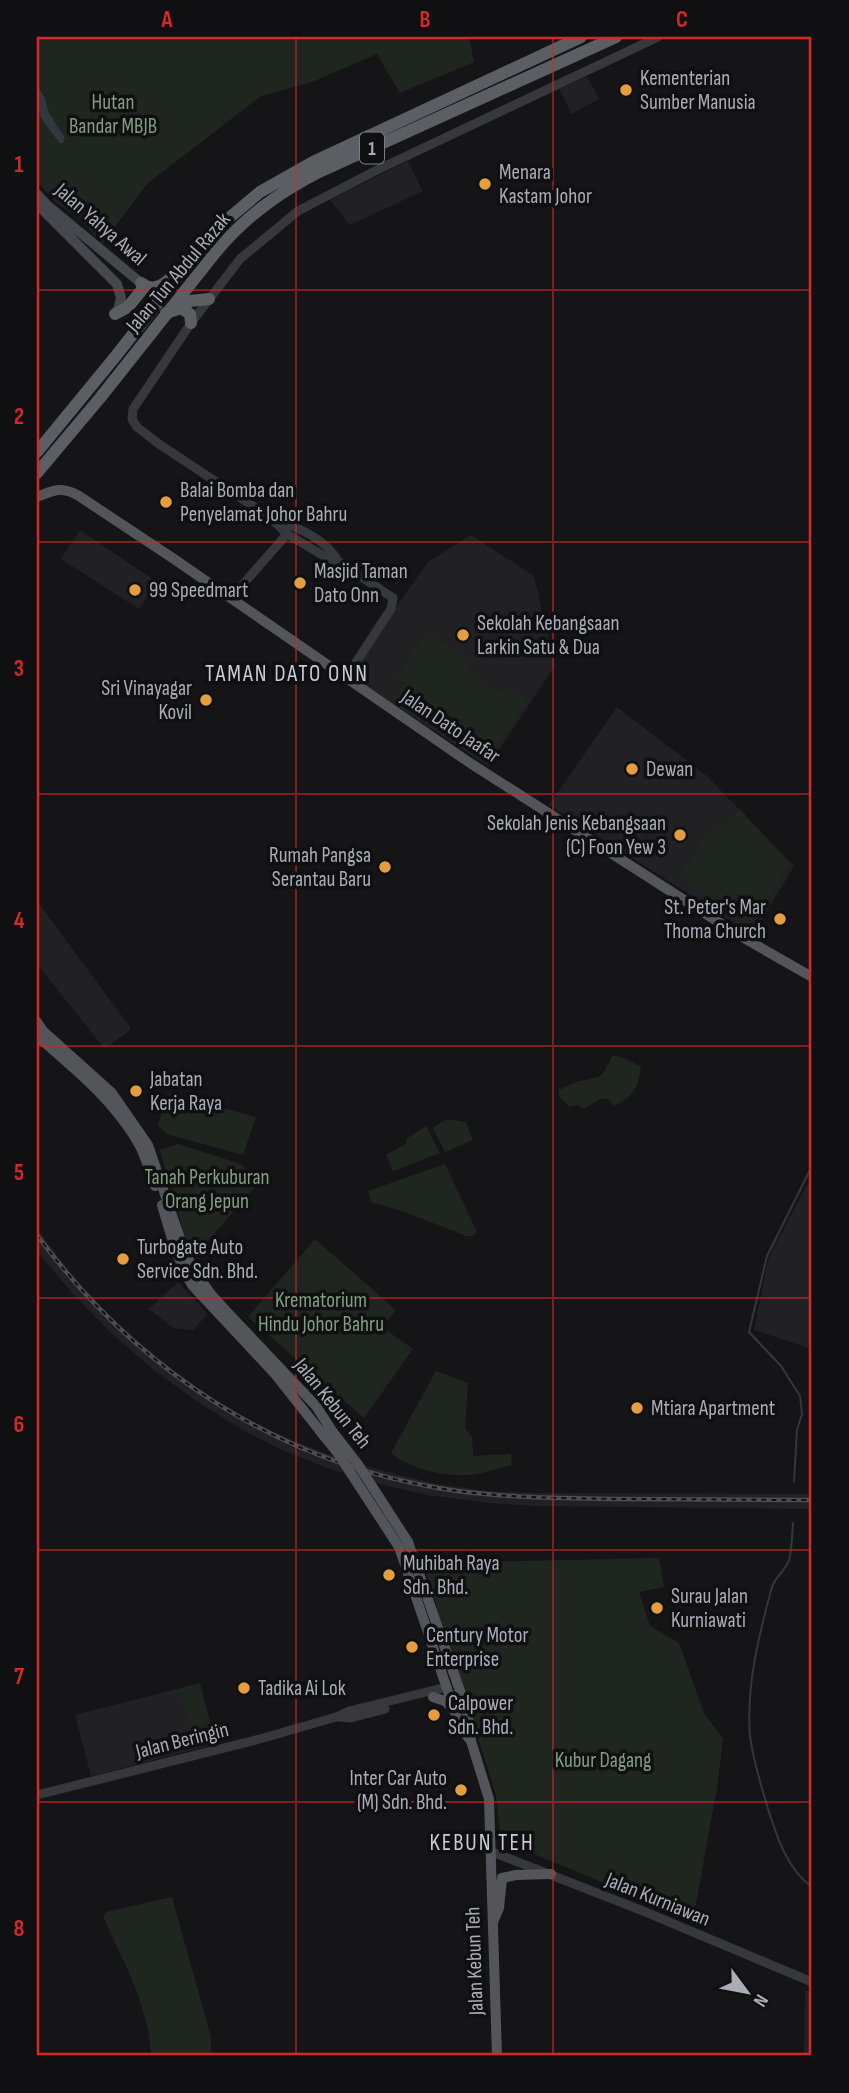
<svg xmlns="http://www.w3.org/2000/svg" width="849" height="2093" font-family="'Sofia Sans Condensed',sans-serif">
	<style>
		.built { fill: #212124 }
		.green { fill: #1f2620 }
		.water { fill: #2f393e }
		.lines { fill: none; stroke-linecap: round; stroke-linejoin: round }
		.stream { stroke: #2f393e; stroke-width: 2 }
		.tertiary { stroke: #36383b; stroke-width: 9 }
		.secondary { stroke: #44474b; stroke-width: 10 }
		.primary { stroke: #53555a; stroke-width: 10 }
		.trunk { stroke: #5b5e63; stroke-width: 12 }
		.rail-casing { stroke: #4b4e52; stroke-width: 4.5 }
		.rail { stroke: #101012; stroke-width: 2; stroke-dasharray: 5; stroke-linecap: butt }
		.primary-bridge { stroke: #53555a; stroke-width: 10 }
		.grid { fill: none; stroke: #d62828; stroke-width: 2; stroke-opacity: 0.55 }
		.poi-dot { fill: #e49e40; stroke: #101012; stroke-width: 2.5 }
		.labels { text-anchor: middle; stroke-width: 7; stroke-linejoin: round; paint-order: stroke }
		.shield { fill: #101012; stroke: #7a7e85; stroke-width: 2 }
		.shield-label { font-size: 19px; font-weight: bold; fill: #a8adb6 }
		.poi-label { font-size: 21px; fill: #a8adb6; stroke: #101012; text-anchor: start }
		.park-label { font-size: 21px; fill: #819f80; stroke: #101012 }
		.street-label { font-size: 21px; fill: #a8adb6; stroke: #101012 }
		.neighbourhood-label { font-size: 23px; letter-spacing: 2px; fill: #c9ccd2; stroke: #101012 }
		.neatline { fill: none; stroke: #d62828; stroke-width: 2.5 }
		.grid-label { font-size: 23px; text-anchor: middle; font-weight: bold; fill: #d62828 }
	</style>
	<rect width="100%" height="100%" fill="#151517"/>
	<path class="built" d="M587 76 599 99 572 114 559 89Z
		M408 161 423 191 350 225 330 200Z
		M80 530 157 582 139 609 61 559Z
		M471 535 534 576 555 666 488 766 352 677 398 604 428 562Z
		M617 707 707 776 794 866 753 935 549 805Z
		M37 901 130 1027V1030L105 1049 37 964Z
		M812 1176V1349L754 1330 769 1256Z
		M37 1229 80 1285 117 1323 163 1362 209 1396 248 1419 289 1439 331 1455 380 1470 437 1484 488 1491 536 1493 812 1494V1509L536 1506 489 1503 433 1496 383 1485 327 1468 284 1451 243 1430 202 1405 155 1371 110 1332 72 1293 37 1251Z
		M178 1282 208 1314 193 1330 173 1328 149 1309Z
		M200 1683 216 1744 91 1776 75 1715Z
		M805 1990 812 1993V2056H804Z"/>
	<path class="green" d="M37 37H469L474 62 400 93 377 54 312 82 261 96 147 184 102 244 80 219 55 202 37 181Z
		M427 632 472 662 467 671 501 694 507 687 527 701 494 751 455 725 448 735 394 699 405 683 396 677Z
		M739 808 789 864 752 922 745 918 743 920 679 877 715 821 724 826Z
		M613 1055 626 1059 641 1067C637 1090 635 1095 614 1106L607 1098 605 1100 602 1098 583 1109 578 1105 569 1107 559 1096V1090L576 1082 599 1077 604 1072Z
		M169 1093 256 1117 243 1155 167 1134 158 1125Z
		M447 1119 466 1122 473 1140 445 1152 433 1128Z
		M426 1126 440 1153 393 1171 386 1155 406 1144V1139Z
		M178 1144 241 1164 259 1182 195 1256 188 1247 160 1150Z
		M445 1164 477 1232 473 1236H466L405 1212 371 1202 368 1191Z
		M315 1239 396 1310 382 1327 413 1349 364 1418 248 1317Z
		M436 1371 468 1383 465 1428 472 1437 473 1456 511 1454 512 1465C498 1468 483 1474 469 1475 444 1476 411 1470 391 1453Z
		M659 1558 664 1587 639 1592 650 1626 679 1643 704 1713 723 1739 717 1788 693 1920 503 1841 500 1834 496 1795 423 1563Z
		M199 1684 209 1720 189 1725 179 1689Z
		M172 1897 211 2037V2056H151C149 2008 124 1962 104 1919V1915L106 1912Z"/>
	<path class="water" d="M39 89 44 96 49 113 65 138 63 143H60C52 133 41 120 37 108 36 103 37 95 37 90Z"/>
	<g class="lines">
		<path class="stream" d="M794 1482 797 1430 802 1414 800 1396 781 1366 749 1332 767 1256 812 1166
			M793 1523C792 1535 792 1549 789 1560 786 1570 775 1577 772 1587 759 1634 746 1686 750 1736 753 1760 761 1785 768 1809 777 1837 787 1869 812 1887"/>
		<path class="tertiary" d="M273 519C295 526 326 539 338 561L393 598 391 609 345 679
			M338 561 329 559 287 534 271 518 159 444 137 427 132 419 133 409 191 323 240 259 298 211 377 170 658 37
			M231 598 287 534
			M338 1717 351 1718 385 1709
			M37 1795 260 1739 336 1717 349 1711 447 1687
			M490 1851 643 1911 812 1982"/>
		<path class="secondary" d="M37 194 47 205 141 283
			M37 204 117 284 121 298 118 310"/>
		<path class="primary" d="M37 497C54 490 62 486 79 496L174 559 470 763 742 937 812 977
			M37 1022 43 1031 112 1093 148 1145 182 1244 191 1265 210 1293 228 1313 316 1406 332 1431
			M37 1036C75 1069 115 1101 140 1146 146 1158 150 1173 155 1186
			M162 1205C170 1232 177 1260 192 1285L275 1374 320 1431
			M408 1542 461 1694 470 1726 471 1741 489 1799 497 2056
			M399 1547 460 1727 471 1741
			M433 1697 445 1701 453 1709
			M493 1922 499 1908 502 1878 516 1875 551 1874"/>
		<path class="trunk" d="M141 283C152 292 162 286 171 278
			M181 308 190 314 191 323
			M166 313 181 308 190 301 209 299
			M115 314 128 307 145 286
			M37 452 115 357 192 259 229 218 260 192 313 162 581 37
			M37 473 100 398 215 253C245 217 278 193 319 172L616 37"/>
		<g class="rail-casing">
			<path id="rail" d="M37 1235C135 1368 274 1460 438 1488 497 1498 557 1498 617 1499 682 1499 747 1500 812 1500"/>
		</g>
		<use href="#rail" class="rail"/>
		<path class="primary-bridge" d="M320 1431 337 1452 399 1547
			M332 1431 357 1463 408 1542"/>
	</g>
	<path class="grid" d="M296 37V2056M553 37V2056M37 290H812M37 542H812M37 794H812M37 1046H812M37 1298H812M37 1550H812M37 1802H812"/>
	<g class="poi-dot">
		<circle cx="626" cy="90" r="7"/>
		<circle cx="485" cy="184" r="7"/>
		<circle cx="166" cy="502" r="7"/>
		<circle cx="300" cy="583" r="7"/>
		<circle cx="135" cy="590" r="7"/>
		<circle cx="463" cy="635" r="7"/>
		<circle cx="206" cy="700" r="7"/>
		<circle cx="632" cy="769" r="7"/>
		<circle cx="680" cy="835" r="7"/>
		<circle cx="385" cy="867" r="7"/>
		<circle cx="780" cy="919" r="7"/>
		<circle cx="136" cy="1091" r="7"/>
		<circle cx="123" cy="1259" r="7"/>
		<circle cx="637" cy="1408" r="7"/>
		<circle cx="389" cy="1575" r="7"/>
		<circle cx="657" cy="1608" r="7"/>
		<circle cx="412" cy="1647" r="7"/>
		<circle cx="244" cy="1688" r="7"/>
		<circle cx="434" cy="1715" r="7"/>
		<circle cx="461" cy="1790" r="7"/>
	</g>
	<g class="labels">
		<rect class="shield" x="360" y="132.5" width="24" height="31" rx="5"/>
		<g class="shield-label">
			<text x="372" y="155">1</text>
		</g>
		<g class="poi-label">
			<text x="640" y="85">Kementerian<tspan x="640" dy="24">Sumber Manusia</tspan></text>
			<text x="499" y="179">Menara<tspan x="499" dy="24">Kastam Johor</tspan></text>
			<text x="180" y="497">Balai Bomba dan<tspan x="180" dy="24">Penyelamat Johor Bahru</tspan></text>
			<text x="314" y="578">Masjid Taman<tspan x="314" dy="24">Dato Onn</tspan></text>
			<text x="149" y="597">99 Speedmart</text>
			<text x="477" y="630">Sekolah Kebangsaan<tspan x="477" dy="24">Larkin Satu &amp; Dua</tspan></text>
			<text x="192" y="695" text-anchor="end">Sri Vinayagar<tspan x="192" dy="24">Kovil</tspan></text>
			<text x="646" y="776">Dewan</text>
			<text x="666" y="830" text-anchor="end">Sekolah Jenis Kebangsaan<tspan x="666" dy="24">(C) Foon Yew 3</tspan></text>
			<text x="371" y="862" text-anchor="end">Rumah Pangsa<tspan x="371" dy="24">Serantau Baru</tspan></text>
			<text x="766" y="914" text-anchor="end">St. Peter's Mar<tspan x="766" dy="24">Thoma Church</tspan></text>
			<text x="150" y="1086">Jabatan<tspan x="150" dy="24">Kerja Raya</tspan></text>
			<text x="137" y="1254">Turbogate Auto<tspan x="137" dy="24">Service Sdn. Bhd.</tspan></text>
			<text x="651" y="1415">Mtiara Apartment</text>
			<text x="403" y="1570">Muhibah Raya<tspan x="403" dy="24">Sdn. Bhd.</tspan></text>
			<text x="671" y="1603">Surau Jalan<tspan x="671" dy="24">Kurniawati</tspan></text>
			<text x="426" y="1642">Century Motor<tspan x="426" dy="24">Enterprise</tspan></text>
			<text x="258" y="1695">Tadika Ai Lok</text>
			<text x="448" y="1710">Calpower<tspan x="448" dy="24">Sdn. Bhd.</tspan></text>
			<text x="447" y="1785" text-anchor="end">Inter Car Auto<tspan x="447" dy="24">(M) Sdn. Bhd.</tspan></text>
		</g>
		<g class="park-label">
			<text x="113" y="109">Hutan<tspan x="113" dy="24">Bandar MBJB</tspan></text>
			<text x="207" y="1184">Tanah Perkuburan<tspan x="207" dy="24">Orang Jepun</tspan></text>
			<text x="321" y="1307">Krematorium<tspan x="321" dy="24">Hindu Johor Bahru</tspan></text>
			<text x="603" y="1767">Kubur Dagang</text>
		</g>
		<g class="street-label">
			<text transform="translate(101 224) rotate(41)" y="7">Jalan Yahya Awal</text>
			<text transform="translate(178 272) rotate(-50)" y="7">Jalan Tun Abdul Razak</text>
			<text transform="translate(451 726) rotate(34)" y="7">Jalan Dato Jaafar</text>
			<text transform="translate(333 1403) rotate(51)" y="7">Jalan Kebun Teh</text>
			<text transform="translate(182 1740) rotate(-14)" y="7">Jalan Beringin</text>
			<text transform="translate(658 1899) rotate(22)" y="7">Jalan Kurniawan</text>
			<text transform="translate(474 1961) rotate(-92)" y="7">Jalan Kebun Teh</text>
		</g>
		<g class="neighbourhood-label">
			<text x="287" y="681">TAMAN DATO ONN</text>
			<text x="482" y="1850">KEBUN TEH</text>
		</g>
	</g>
	<rect width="849" height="2093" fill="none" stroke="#101012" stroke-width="77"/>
	<g transform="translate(747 1992) rotate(122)" stroke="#101012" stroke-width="5" paint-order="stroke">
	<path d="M0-5L12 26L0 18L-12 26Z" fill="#a8adb6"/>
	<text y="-10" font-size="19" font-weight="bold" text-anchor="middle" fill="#a8adb6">N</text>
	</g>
	<rect x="38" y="38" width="772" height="2016" class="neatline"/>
	<g class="grid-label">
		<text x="167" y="27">A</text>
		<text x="425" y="27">B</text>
		<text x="682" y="27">C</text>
		<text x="19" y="172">1</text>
		<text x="19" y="424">2</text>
		<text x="19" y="676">3</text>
		<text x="19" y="928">4</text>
		<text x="19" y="1180">5</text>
		<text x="19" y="1432">6</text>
		<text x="19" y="1684">7</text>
		<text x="19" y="1936">8</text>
	</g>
</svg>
